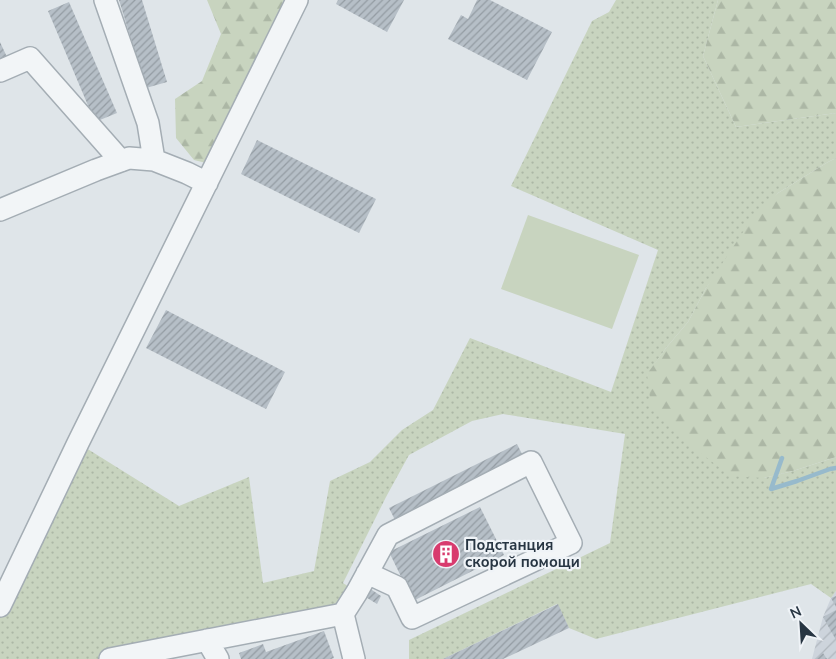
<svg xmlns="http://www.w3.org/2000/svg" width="836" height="659" font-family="'Nunito Sans',sans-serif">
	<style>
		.industrial { fill: url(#industrial-furrows) }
		.grass { fill: url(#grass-dots) }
		.forest { fill: url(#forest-firs) }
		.garden { fill: #c8d4bf }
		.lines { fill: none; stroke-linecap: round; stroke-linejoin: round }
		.stream { stroke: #97bacc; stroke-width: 4.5 }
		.building { fill: url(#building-hatch) }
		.minor-casing { stroke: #a4adb4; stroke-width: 24 }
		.minor { stroke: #f2f5f7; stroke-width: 21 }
		.labels { text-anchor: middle; stroke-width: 4.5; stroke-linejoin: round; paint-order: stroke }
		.poi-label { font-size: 15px; font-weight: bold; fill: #273542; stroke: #eff3f7; text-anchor: start }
	</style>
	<defs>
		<pattern id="industrial-furrows" width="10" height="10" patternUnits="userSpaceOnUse" patternTransform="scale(1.25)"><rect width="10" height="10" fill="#cdd4dc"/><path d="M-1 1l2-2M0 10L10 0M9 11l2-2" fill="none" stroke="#b0b7be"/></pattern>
		<pattern id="grass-dots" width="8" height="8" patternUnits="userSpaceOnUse" patternTransform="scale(1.25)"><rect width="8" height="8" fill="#c8d4bf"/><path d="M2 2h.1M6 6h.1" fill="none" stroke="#acb7a5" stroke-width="1.8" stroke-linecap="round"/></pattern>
		<pattern id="forest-firs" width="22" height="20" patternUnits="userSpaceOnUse" patternTransform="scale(1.25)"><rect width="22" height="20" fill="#c8d4bf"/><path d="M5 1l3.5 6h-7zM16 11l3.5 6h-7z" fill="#acb7a5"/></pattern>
		<pattern id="building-hatch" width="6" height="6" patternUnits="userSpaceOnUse" patternTransform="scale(1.25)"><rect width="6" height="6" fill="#b6bfc7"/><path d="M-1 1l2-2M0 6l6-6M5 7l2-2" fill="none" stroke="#949ca3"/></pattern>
	</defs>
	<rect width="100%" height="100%" fill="#dfe5e9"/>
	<path class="industrial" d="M836 591V659H812L823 617 831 598Z"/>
	<path class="grass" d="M616 0H718L703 56 736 127 836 113V158L828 162 778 193 706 288 688 322 666 348 647 375 764 478 793 471 836 457V591L831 598 811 584 596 639 569 628 557 604 443 659H409V640L610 543 625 434 503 414 472 421 409 455 386 497 343 583 357 592 343 614 110 659H0V606L78 443 179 506 249 477 263 583 314 571 330 481 370 462 402 430 433 410 470 338 611 392 658 250 511 186 592 21 609 12Z"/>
	<path class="forest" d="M207 0H292L210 164 194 160 176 138 175 99 202 81 221 34Z
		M718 0H836V113L736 127 703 56Z
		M836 158V457L793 471 764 478 731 476 691 446 651 406 647 374 666 348 688 322 706 288 749 223 778 193 828 162Z"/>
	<path class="garden" d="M528 215 639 255 612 329 501 289Z"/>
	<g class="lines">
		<path class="stream" d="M782 458 771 489 797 481 830 469 836 468"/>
	</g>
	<path class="building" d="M119 0H142L167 82 146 88Z
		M338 0H404L387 32 336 4Z
		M477 0H490L552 32 527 80 448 39 461 15 468 19Z
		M69 2 117 113 95 122 48 11Z
		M0 42 7 57 0 60Z
		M257 140 376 199 359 233 241 174Z
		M166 310 285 372 266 409 146 348Z
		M517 444 525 460 397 524 389 508Z
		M480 507 504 555 413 601 389 552Z
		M369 588 381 596 377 604 364 596Z
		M836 596V607L831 598Z
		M558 604 569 628 503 659H443Z
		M836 610V640L823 617Z
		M324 631 334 658 331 659H241L239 653 263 644 266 652Z
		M823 653 827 659H815Z"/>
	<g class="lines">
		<g class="minor-casing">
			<path id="minor" d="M105 0 148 123 154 160
				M0 71 30 58 121 161
				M0 210 96 170 129 158 154 160 187 173 207 183
				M0 606 78 443 297 0
				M343 614 357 592 388 535 531 462 571 543 412 618 397 587 367 573
				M207 640 218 659
				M110 659 343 614 354 659"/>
		</g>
		<use href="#minor" class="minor"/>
	</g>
	<defs>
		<g id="building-disc" transform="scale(1.4375)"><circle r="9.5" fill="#d83b6e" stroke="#eff3f7"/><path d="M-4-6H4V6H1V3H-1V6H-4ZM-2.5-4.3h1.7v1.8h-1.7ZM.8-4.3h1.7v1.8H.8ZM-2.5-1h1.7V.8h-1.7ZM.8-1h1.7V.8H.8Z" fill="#fff"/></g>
	</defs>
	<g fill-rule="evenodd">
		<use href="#building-disc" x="446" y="554"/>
	</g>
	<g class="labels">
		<g class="poi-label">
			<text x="465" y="550">Подстанция<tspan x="465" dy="17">скорой помощи</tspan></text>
		</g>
	</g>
	<g transform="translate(801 624) rotate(335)" stroke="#eff3f7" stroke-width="4" paint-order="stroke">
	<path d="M0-4L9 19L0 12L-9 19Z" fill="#273542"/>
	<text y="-8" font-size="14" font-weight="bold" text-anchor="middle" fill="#273542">N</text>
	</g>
</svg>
